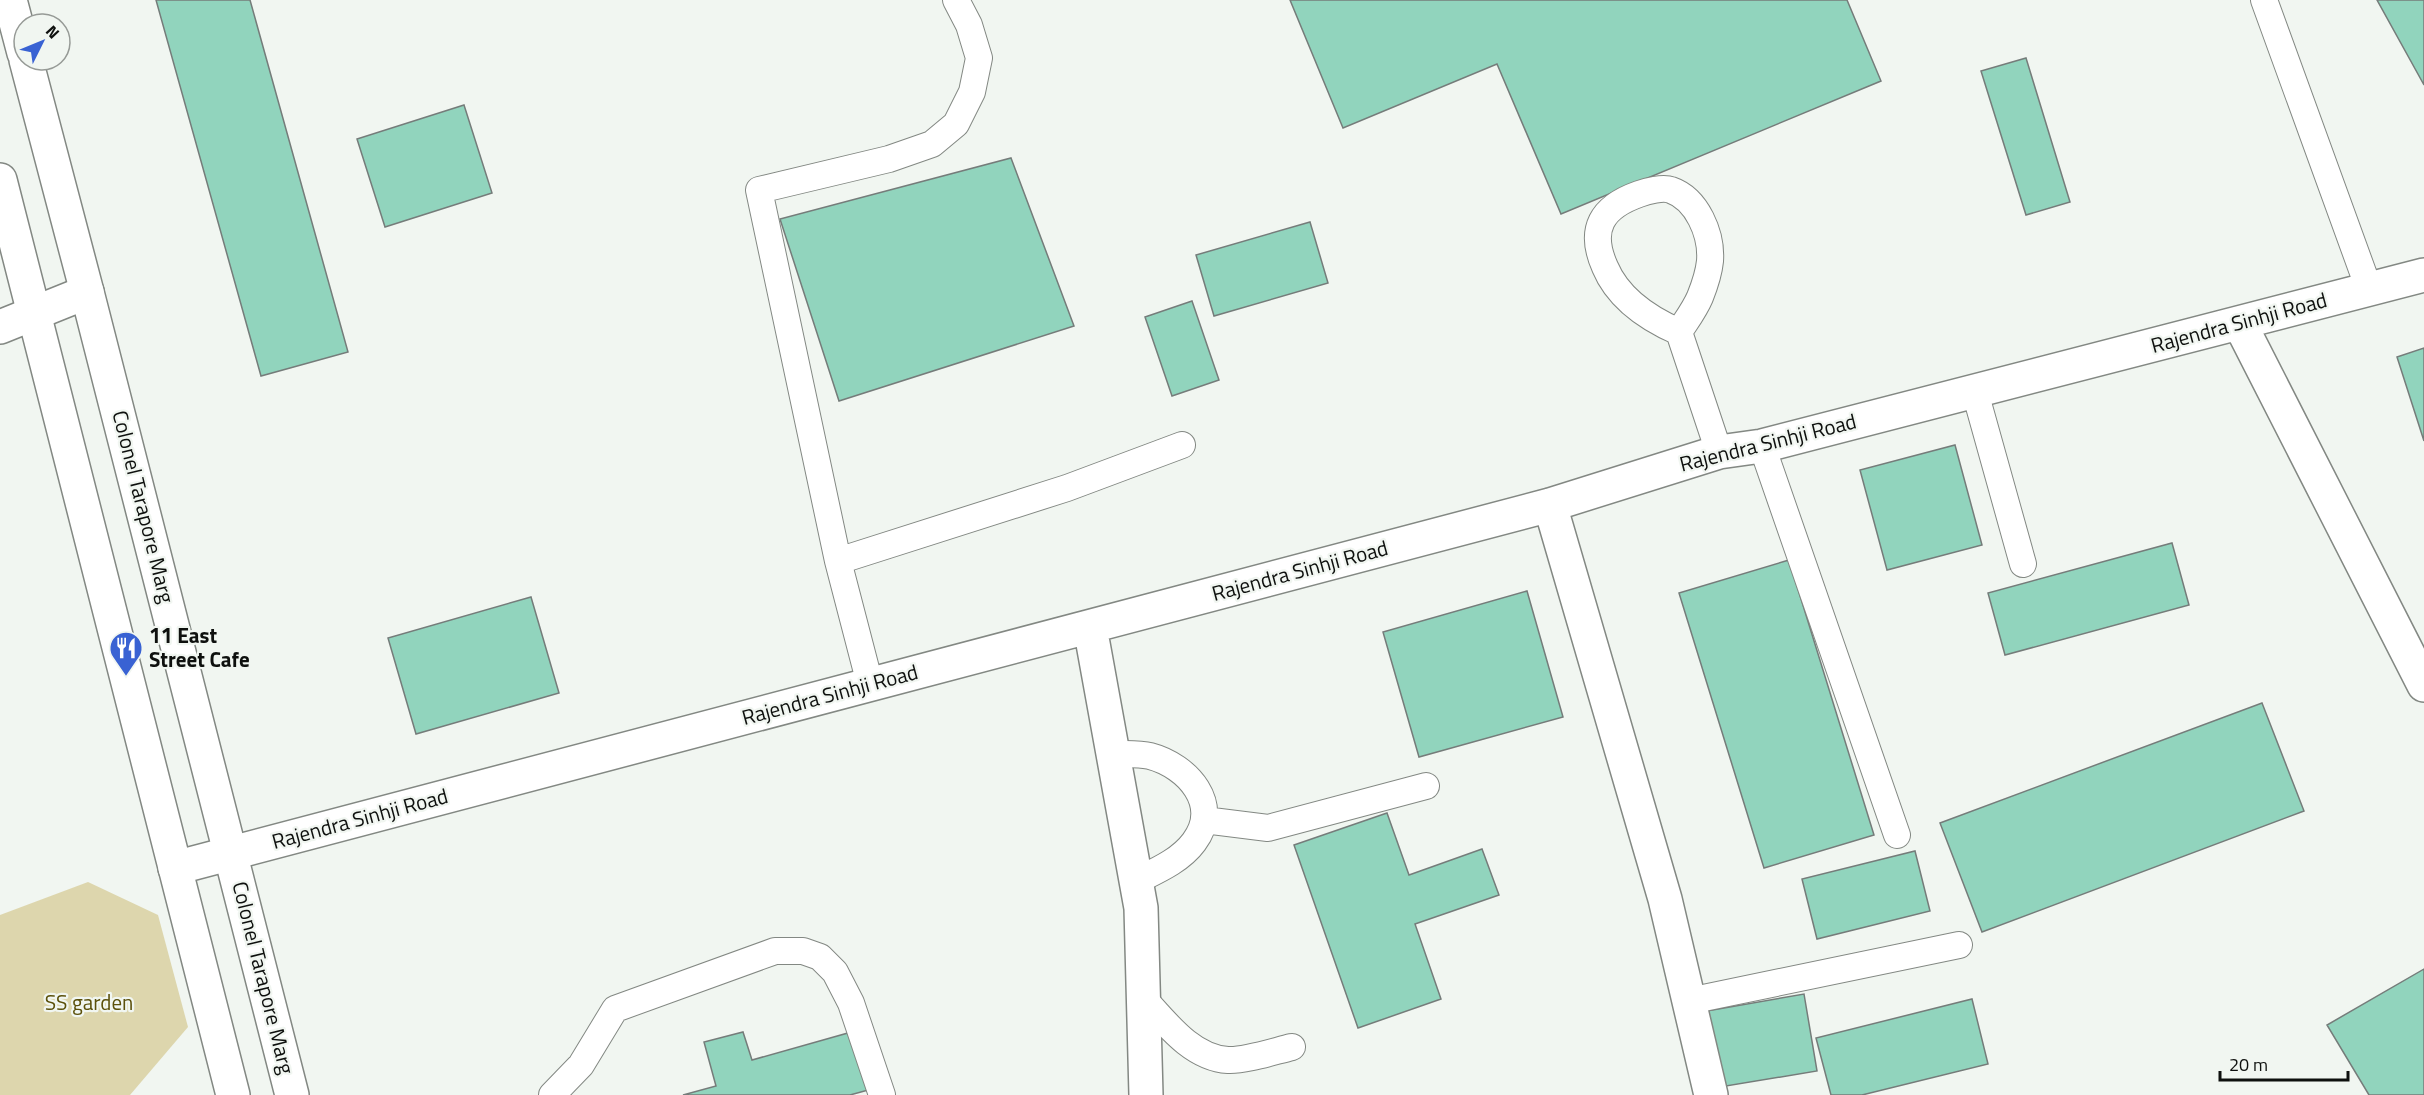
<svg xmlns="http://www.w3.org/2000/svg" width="2424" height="1095" font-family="'Titillium Web',sans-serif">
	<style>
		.green { fill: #ddd6ad }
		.building { fill: #91d4bd; stroke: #757c7a; stroke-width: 1.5 }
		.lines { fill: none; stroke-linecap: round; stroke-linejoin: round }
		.lane-casing { stroke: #838883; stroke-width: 28 }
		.street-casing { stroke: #838883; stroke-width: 36 }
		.secondary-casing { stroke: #838883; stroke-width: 36 }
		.lane { stroke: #fff; stroke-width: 26 }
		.street { stroke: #fff; stroke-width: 33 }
		.secondary { stroke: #fff; stroke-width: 33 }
		.labels { text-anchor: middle; stroke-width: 4.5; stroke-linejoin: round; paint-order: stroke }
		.street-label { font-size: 21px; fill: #0e100e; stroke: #f1f6f1 }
		.poi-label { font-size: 21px; font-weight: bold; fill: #0e100e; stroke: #f1f6f1; text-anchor: start }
		.park-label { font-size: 21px; fill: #5b500a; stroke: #f1f6f1 }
	</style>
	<rect width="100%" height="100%" fill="#f1f6f1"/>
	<path class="green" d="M88 882 158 915 188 1027 130 1095H0V915Z"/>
	<path class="building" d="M156 0H250L348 352 261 376Z
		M1290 0H1847L1881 81 1561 214 1497 64 1343 128Z
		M2377 0H2424V85Z
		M2026 58 2070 202 2026 215 1981 71Z
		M464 105 492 193 385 227 357 139Z
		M1011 158 1074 326 839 401 780 219Z
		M1310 222 1328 283 1214 316 1196 255Z
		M1192 301 1219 380 1172 396 1145 317Z
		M2424 348V441L2397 357Z
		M1955 445 1982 545 1887 570 1860 470Z
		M2172 543 2189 605 2005 655 1988 593Z
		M1789 560 1874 835 1764 868 1679 593Z
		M1527 591 1563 717 1419 757 1383 632Z
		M531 597 559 693 416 734 388 638Z
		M2262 703 2304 811 1982 932 1940 823Z
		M1387 813 1409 875 1482 849 1499 895 1415 924 1441 999 1358 1028 1294 845Z
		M1915 851 1930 911 1817 939 1802 879Z
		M2424 969V1095H2369L2327 1025Z
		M1804 994 1817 1071 1714 1088 1701 1012Z
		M1972 999 1988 1064 1862 1095H1831L1816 1038Z
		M855 1031 872 1089 850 1095H683L716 1086 704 1042 743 1032 752 1060Z"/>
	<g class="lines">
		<g class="lane-casing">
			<path id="lane" d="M2264 0 2369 289
				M1679 332C1686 321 1695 309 1700 297 1704 287 1709 271 1710 261 1712 234 1697 199 1671 190 1663 187 1647 191 1639 194 1602 207 1588 229 1605 267 1618 298 1649 319 1679 332L1719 452
				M1975 392 2023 564
				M1762 446 1897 835
				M838 561 1067 488 1182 445
				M870 684 838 561 759 190 889 159 932 144 956 124 972 92 979 58 969 25 956 0
				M1113 754C1125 754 1139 753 1150 756 1188 766 1222 805 1194 842 1180 861 1156 871 1136 881
				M1204 820 1268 828 1426 786
				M1144 999C1166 1023 1192 1058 1228 1060 1244 1061 1275 1051 1292 1047
				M1689 1001 1959 945
				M552 1095 581 1065 615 1009 775 951H803L820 957 835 972 851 1003 882 1095"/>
		</g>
		<g class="street-casing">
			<path id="street" d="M2240 324 2424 685
				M0 327 87 292
				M1550 505 1665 899 1711 1095
				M1090 627 1141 908 1146 1095
				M175 868 1550 505 1719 452 1762 446 2424 275"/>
		</g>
		<g class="secondary-casing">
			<path id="secondary" d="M10 0 24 53
				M26 60 87 292 292 1095
				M0 180 233 1095"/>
		</g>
		<use href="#lane" class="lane"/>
		<use href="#street" class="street"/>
		<use href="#secondary" class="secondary"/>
	</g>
	<defs>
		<g id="restaurant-pin" transform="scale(1.725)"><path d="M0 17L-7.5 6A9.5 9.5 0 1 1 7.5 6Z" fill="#3962d3" stroke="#f1f6f1"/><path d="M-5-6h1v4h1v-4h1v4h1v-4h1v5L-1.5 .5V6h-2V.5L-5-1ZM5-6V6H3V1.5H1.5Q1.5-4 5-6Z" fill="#fff"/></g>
	</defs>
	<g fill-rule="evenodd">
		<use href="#restaurant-pin" x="126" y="648"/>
	</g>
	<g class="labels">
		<g class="street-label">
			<text transform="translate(2239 323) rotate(-15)" y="7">Rajendra Sinhji Road</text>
			<text transform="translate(1768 443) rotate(-14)" y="7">Rajendra Sinhji Road</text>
			<text transform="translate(143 507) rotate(76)" y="7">Colonel Tarapore Marg</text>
			<text transform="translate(1300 571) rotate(-15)" y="7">Rajendra Sinhji Road</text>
			<text transform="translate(830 695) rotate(-15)" y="7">Rajendra Sinhji Road</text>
			<text transform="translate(360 819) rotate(-15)" y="7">Rajendra Sinhji Road</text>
			<text transform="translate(263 978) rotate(76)" y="7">Colonel Tarapore Marg</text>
		</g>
		<g class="poi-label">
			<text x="149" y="643">11 East<tspan x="149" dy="24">Street Cafe</tspan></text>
		</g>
		<g class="park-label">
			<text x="89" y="1010">SS garden</text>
		</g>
	</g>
	<g transform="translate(42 42) rotate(47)"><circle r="28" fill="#f1f6f1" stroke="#969a96" stroke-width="1.5"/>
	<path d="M0-4.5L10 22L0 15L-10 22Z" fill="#3962d3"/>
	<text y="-9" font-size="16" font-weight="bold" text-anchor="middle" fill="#0e100e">N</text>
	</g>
	<path d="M2220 1071v9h128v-9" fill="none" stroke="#0e100e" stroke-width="3"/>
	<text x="2229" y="1071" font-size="18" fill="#0e100e" stroke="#f1f6f1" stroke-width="4.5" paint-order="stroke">20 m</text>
</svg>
